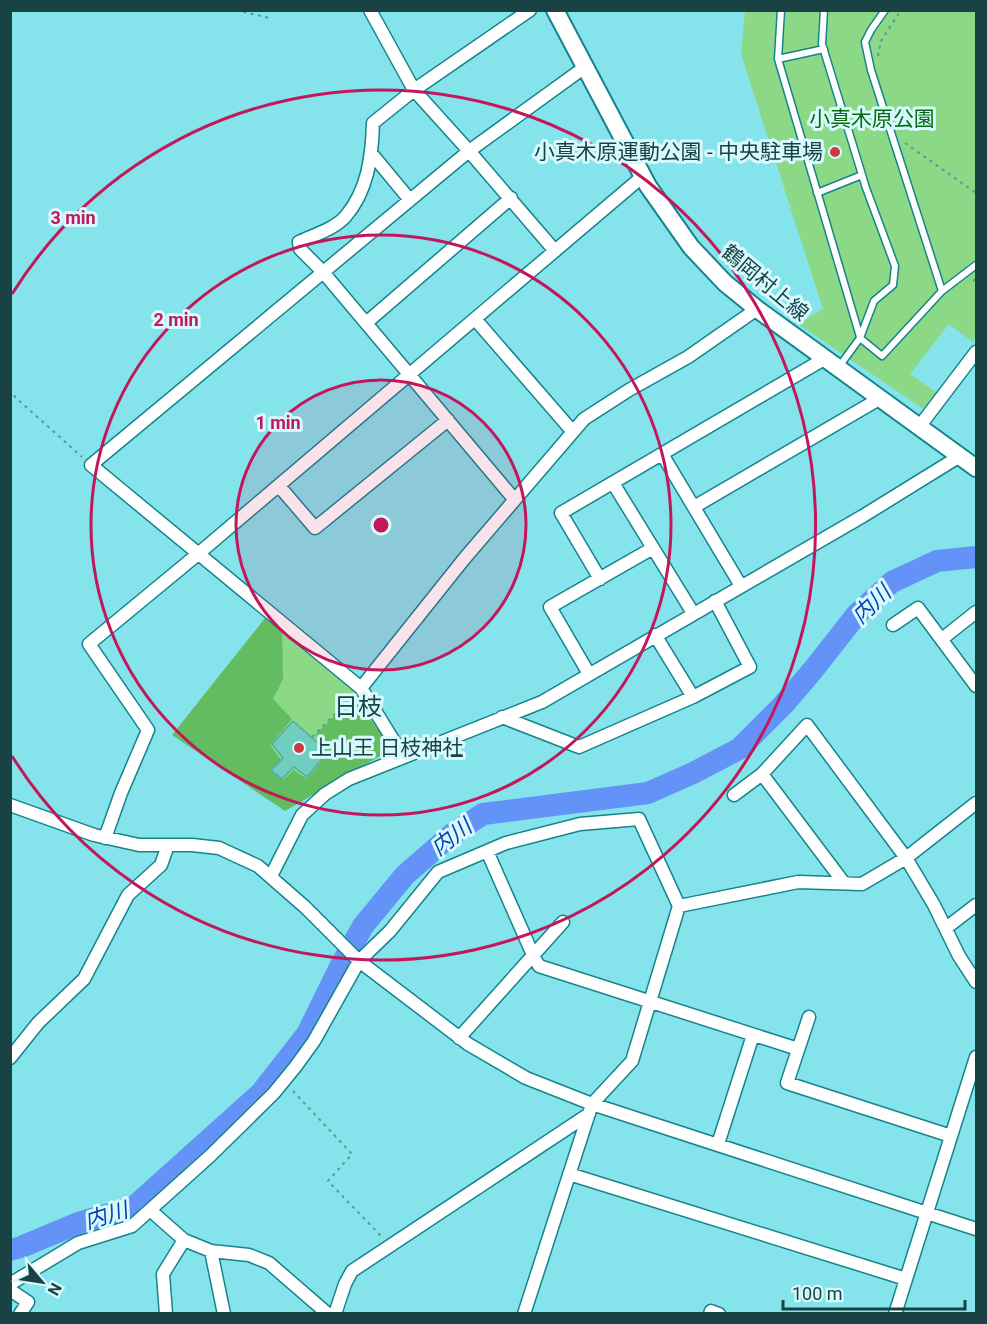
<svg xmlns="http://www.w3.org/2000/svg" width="987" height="1324" font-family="Roboto,'Noto Sans JP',sans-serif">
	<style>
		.green { fill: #8bd987 }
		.forest { fill: #63bd60 }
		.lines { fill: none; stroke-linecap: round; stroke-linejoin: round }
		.river { stroke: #6393f6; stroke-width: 22 }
		.building { fill: #71cdbf; stroke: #50ada0; stroke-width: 1.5 }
		.lane-casing { stroke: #15848c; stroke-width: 9 }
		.street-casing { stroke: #15848c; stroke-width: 15 }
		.secondary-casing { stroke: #15848c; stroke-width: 20 }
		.path { stroke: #549ba0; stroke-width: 2; stroke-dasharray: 3 4.5; stroke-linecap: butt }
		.lane { stroke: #fff; stroke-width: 6 }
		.street { stroke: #fff; stroke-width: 12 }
		.secondary { stroke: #fff; stroke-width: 16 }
		.ring { fill: none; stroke: #c2185b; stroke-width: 3 }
		.poi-dot { fill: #ca3a40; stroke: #d6fafd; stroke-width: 2 }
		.labels { text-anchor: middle; stroke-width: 6; stroke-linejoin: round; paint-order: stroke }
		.park-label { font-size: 21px; fill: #096b0e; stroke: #d6fafd }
		.poi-label { font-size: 21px; fill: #194245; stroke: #d6fafd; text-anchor: end }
		.street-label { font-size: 21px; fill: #194245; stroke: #d6fafd }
		.water-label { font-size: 22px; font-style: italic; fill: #0e3fb0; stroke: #d6fafd }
		.quarter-label { font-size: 24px; fill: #194245; stroke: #d6fafd }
		.centre { fill: #c2185b; stroke: #d6fafd; stroke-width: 3 }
		.ring-label { font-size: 18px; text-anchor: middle; font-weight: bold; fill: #c2185b; stroke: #d6fafd; stroke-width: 6; stroke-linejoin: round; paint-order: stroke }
	</style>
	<rect width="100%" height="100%" fill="#84e3eb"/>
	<path class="green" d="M745 11H976V337L973 342 949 324 910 374 937 393 925 410 798 324 823 309 741 54Z
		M269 622 360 695 386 747 284 808 179 734Z"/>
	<path class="forest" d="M266 617 282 629 283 679 273 699 292 719 270 745 281 760 271 770 283 780 294 770 307 779 330 751 315 735 354 696 392 749 285 811 172 735Z"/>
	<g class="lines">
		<path class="river" d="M10 1250 21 1247 81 1222 134 1207 261 1093 307 1034 340 967 363 926 405 875 451 835 483 814 648 793 693 773 739 749 783 705 813 670 857 614 892 582 937 561 976 557"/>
	</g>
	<path class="building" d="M293 721 328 752 307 777 294 767 282 779 271 770 283 758 272 744Z"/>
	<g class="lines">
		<g class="lane-casing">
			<path id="lane" d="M781 10 778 59 860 337
				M824 10 822 44 866 188 895 266 893 285 874 301 860 338
				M885 10 871 30 865 42 871 70 942 291
				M778 59 824 49
				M817 193 862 175
				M838 368 860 338 882 356 942 291 976 265"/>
		</g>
		<g class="street-casing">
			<path id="street" d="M370 10 414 90 469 151 555 251
				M371 153 410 200
				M475 319 573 432
				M366 323 511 198
				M919 427 976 352
				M662 454 741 586
				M613 483 693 613
				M279 486 315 528 448 420
				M514 499 323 272 300 249 299 242C314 235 334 229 345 217 368 191 372 156 373 123L414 90 530 10
				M694 507 879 399
				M600 579 561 513 824 359
				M893 625 918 608 976 686
				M655 635 693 697
				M942 639 976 612
				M589 674 550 607 653 548
				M361 688 464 559 584 419 629 390 688 357 757 309
				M502 717 579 747 693 697 750 667 715 601
				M403 756 361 688 91 465 469 151 585 67
				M762 774 844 883
				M734 795 762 774 807 725 906 858 934 905 959 956 976 982
				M10 805 94 835 139 845H192L219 848 258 866 305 907 359 961 468 1044 526 1078 592 1104 976 1229
				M105 838 121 793 148 730 89 644 198 554 643 176
				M487 851 533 955 539 966 798 1049
				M271 876 302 815 325 794 349 779 542 702 863 516 960 456
				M679 906 798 882 862 884 906 858 976 803
				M946 928 976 905
				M809 1017 787 1083 951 1136
				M459 1038 563 922
				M10 1058 38 1023 84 979 128 895 161 865 168 845
				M718 1144 753 1035
				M569 1174 906 1279
				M150 1210 184 1240 211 1251 249 1255 269 1263 328 1314
				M211 1251 224 1314
				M10 1284 78 1243 132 1226 210 1156 274 1093 296 1066 314 1041 359 961 390 931 438 872 506 843 580 824 639 819 679 906 632 1061 592 1104 524 1314
				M10 1290 28 1302 20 1314
				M166 1314 163 1274 184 1240
				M335 1314 345 1284 352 1271 589 1114
				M710 1314 711 1311 719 1314
				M895 1314 976 1057"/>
		</g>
		<g class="secondary-casing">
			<path id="secondary" d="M555 10 648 186 691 247 725 283 757 309 976 468"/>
		</g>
		<path class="path" d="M236 10 269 18
			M878 56 881 41 901 10
			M905 143 976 193
			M973 281 976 279
			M10 389 15 397 82 457
			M312 737 352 697
			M293 1091 352 1154 328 1181 382 1237"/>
		<use href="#lane" class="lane"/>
		<use href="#street" class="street"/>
		<use href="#secondary" class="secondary"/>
	</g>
	<circle cx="381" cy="525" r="145" fill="#c2185b" fill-opacity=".12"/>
	<g class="ring">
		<circle cx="381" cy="525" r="145"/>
		<circle cx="381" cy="525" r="290"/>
		<path d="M12 294A435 435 0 1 1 12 756"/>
	</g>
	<g class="poi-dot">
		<circle cx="835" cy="152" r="6"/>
		<circle cx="299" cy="748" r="6"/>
	</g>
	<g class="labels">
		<g class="park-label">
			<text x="872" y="126">小真木原公園</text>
		</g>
		<g class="poi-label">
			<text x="823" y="159">小真木原運動公園 - 中央駐車場</text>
			<text x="311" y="755" text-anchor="start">上山王 日枝神社</text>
		</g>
		<g class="street-label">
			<text transform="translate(765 283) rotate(40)" y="7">鶴岡村上線</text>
		</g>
		<g class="water-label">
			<text transform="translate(871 604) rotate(-44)" y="8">内川</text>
			<text transform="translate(451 837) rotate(-38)" y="8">内川</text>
			<text transform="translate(106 1215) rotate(-17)" y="8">内川</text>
		</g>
		<g class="quarter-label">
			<text x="358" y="715">日枝</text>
		</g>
	</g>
	<circle cx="381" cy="525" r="9" class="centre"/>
	<g class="ring-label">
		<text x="73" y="224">3 min</text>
		<text x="176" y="326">2 min</text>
		<text x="278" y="429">1 min</text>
	</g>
	<rect width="987" height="1324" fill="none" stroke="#194245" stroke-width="24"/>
	<g transform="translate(42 1282) rotate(119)" stroke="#d6fafd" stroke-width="4.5" paint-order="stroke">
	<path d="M0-4.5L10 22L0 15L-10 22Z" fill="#194245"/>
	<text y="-9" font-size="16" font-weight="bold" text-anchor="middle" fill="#194245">N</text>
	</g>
	<path d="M783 1300v9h182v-9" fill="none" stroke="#194245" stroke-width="3"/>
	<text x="792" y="1300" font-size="18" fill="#194245" stroke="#d6fafd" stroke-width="4.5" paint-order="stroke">100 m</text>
</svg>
